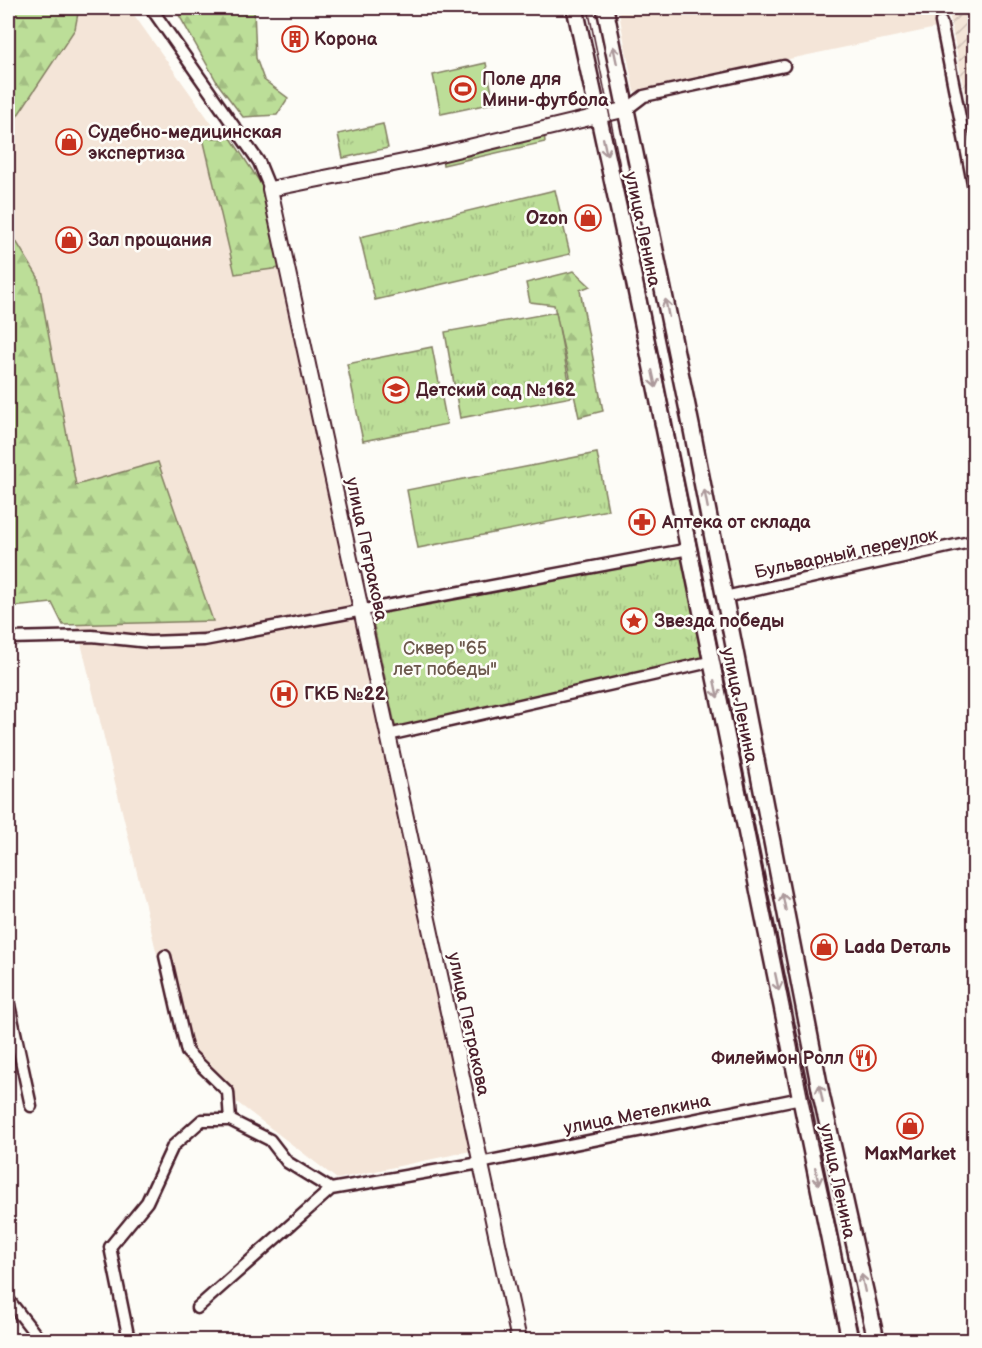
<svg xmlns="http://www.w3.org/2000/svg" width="982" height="1348" font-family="'Balsamiq Sans',sans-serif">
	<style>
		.built { fill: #f4e5d8 }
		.industrial { fill: url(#industrial-furrows) }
		.forest { fill: url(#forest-firs); stroke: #837e62; stroke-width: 1.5 }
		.park { fill: url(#park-tufts); stroke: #837e62; stroke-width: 1.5 }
		.garden { fill: #bcde98; stroke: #837e62; stroke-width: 1.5 }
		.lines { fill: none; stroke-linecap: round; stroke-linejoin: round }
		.minor-casing { stroke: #4a1f2b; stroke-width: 15 }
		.tertiary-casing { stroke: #4a1f2b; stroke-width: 18 }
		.secondary-casing { stroke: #4a1f2b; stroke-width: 20 }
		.minor { stroke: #fdfcf7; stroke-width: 10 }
		.tertiary { stroke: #fdfcf7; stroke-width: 14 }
		.secondary { stroke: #fdfcf7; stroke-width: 15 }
		.tram { stroke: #4a1f2b; stroke-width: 1.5 }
		.oneway { stroke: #ac999b }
		.labels { text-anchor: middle; stroke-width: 5; stroke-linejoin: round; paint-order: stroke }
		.poi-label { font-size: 18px; font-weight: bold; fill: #4a1f2b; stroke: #fdfcf7; text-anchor: start }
		.street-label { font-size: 18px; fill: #4a1f2b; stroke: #fdfcf7 }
		.park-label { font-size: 18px; fill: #6c584c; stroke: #fdfcf7 }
	</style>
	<defs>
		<pattern id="industrial-furrows" width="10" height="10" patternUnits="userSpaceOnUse" patternTransform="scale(1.5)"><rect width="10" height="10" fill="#f4e5d8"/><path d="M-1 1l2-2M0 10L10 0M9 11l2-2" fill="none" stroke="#d3c4ba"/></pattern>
		<pattern id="forest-firs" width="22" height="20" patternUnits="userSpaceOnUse" patternTransform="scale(1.5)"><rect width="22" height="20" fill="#bcde98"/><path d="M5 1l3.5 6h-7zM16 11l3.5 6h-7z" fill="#a3be83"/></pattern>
		<pattern id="park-tufts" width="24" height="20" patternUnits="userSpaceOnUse" patternTransform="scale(1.5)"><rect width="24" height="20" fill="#bcde98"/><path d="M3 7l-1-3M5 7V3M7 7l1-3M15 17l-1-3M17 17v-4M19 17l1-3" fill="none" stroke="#a3be83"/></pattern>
	</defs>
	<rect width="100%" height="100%" fill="#fdfcf7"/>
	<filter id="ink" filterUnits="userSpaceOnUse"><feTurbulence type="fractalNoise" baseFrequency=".0167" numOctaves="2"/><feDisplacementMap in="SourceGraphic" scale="12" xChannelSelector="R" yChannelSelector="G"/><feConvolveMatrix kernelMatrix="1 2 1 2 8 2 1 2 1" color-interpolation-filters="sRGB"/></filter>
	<g filter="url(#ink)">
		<path class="built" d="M29 8H129L262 194 471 1151 337 1179 183 1061 71 602 8 360V66Z
			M618 8H934L936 28 634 92Z"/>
		<path class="industrial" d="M948 8H974V141Z"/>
		<path class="forest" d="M8 8H79L75 29 8 130Z
			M175 8H254L256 58 264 80 288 98 277 115 243 117 218 84Z
			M544 131 545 142 443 165 441 154Z
			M203 138H231L265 190 280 268 235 274Z
			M8 228 38 277 76 485 158 462 213 621 63 625 52 603 12 607 8 576Z
			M574 271 590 286 580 290 603 411 579 417 554 305 530 302 526 283Z"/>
		<path class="park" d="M383 124 388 148 343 158 338 134Z
			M555 190 570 254 375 300 360 237Z
			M556 312 572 397 460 418 445 332Z
			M432 347 447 424 363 441 347 364Z
			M597 453 608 510 418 548 407 490Z
			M681 554 703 664 396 730 371 612Z"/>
		<path class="garden" d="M486 63 494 103 441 114 433 75Z"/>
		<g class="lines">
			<g class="minor-casing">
				<path id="minor" d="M151 8 259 162 270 189
					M941 22 974 188
					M627 109 644 96 784 66
					M725 597 974 541
					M8 638 92 636 149 642 204 640 689 549
					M388 735 736 656
					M165 956 187 1052 228 1092 230 1120
					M8 1000 31 1106
					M8 1299 36 1335
					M197 1308 331 1189
					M129 1340 110 1247 147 1202 173 1146 202 1120H230L270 1140 287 1162 331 1189 480 1163 801 1098"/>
			</g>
			<g class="tertiary-casing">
				<path id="tertiary" d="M519 1340 270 189 423 158 627 109"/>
			</g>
			<g class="secondary-casing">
				<path id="secondary" d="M575 8 634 280 850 1340
					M605 8 692 430 821 1094 876 1340"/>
			</g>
			<use href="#minor" class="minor"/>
			<use href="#tertiary" class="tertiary"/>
			<use href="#secondary" class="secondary"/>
			<path class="tram" d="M588 8 816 1139 860 1340"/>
		</g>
		<defs><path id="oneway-shaft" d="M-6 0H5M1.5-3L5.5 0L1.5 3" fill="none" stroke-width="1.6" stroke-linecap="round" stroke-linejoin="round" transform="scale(1.5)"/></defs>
		<g class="oneway">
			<use href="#oneway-shaft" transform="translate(615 55) rotate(-102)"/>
			<use href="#oneway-shaft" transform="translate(605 147) rotate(78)"/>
			<use href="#oneway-shaft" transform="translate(667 308) rotate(-101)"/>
			<use href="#oneway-shaft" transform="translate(654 379) rotate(78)"/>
			<use href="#oneway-shaft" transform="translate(706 499) rotate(-101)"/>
			<use href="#oneway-shaft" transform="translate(716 689) rotate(78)"/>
			<use href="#oneway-shaft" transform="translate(784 902) rotate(-101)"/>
			<use href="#oneway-shaft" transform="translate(777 982) rotate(78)"/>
			<use href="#oneway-shaft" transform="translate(821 1093) rotate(-101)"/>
			<use href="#oneway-shaft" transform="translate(817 1176) rotate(78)"/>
			<use href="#oneway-shaft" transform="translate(863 1283) rotate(-102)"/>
		</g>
	</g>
	<defs>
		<g id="building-ring" transform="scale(1.35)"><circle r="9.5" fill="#fdfcf7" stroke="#c8321e" stroke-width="1.5"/><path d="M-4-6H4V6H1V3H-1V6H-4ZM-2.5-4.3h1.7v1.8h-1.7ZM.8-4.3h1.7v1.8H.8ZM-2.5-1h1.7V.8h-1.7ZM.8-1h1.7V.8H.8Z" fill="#c8321e"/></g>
		<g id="stadium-ring" transform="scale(1.35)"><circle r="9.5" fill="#fdfcf7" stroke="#c8321e" stroke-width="1.5"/><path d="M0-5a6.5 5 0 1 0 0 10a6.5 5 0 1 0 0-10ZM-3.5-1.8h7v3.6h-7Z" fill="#c8321e"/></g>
		<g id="shop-ring" transform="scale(1.35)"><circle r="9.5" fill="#fdfcf7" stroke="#c8321e" stroke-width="1.5"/><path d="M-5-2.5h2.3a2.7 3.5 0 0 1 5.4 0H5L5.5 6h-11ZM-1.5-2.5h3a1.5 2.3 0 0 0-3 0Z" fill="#c8321e"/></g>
		<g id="school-ring" transform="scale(1.35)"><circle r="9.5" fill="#fdfcf7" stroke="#c8321e" stroke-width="1.5"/><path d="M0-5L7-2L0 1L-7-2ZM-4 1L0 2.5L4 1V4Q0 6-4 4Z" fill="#c8321e"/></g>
		<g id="pharmacy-ring" transform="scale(1.35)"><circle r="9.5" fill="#fdfcf7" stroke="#c8321e" stroke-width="1.5"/><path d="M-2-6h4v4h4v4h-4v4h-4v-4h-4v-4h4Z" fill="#c8321e"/></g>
		<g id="sight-ring" transform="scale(1.35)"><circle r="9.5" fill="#fdfcf7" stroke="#c8321e" stroke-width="1.5"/><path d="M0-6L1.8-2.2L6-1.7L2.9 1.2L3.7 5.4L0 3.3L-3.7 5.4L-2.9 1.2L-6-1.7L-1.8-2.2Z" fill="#c8321e"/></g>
		<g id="hospital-ring" transform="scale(1.35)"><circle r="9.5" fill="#fdfcf7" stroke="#c8321e" stroke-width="1.5"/><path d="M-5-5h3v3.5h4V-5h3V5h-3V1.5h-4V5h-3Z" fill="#c8321e"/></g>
		<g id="restaurant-ring" transform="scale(1.35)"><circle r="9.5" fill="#fdfcf7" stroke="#c8321e" stroke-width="1.5"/><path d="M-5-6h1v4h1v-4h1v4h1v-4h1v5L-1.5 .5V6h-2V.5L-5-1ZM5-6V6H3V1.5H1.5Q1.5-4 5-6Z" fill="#c8321e"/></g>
	</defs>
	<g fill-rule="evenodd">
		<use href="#building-ring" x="295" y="39"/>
		<use href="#stadium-ring" x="463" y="89"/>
		<use href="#shop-ring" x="69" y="142"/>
		<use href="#shop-ring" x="588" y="218"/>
		<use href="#shop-ring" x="69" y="240"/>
		<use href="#school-ring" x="396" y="390"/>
		<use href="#pharmacy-ring" x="642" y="522"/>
		<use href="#sight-ring" x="634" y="621"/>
		<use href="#hospital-ring" x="284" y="694"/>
		<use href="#shop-ring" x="824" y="947"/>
		<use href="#restaurant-ring" x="863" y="1058"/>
		<use href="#shop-ring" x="910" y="1126"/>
	</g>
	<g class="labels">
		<g class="poi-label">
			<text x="314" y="45">Корона</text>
			<text x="482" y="85">Поле для<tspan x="482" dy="21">Мини-футбола</tspan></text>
			<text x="88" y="138">Судебно-медицинская<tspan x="88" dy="21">экспертиза</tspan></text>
			<text x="568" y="224" text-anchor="end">Ozon</text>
			<text x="88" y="246">Зал прощания</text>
			<text x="416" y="396">Детский сад №162</text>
			<text x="662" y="528">Аптека от склада</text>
			<text x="654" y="627">Звезда победы</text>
			<text x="304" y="700">ГКБ №22</text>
			<text x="844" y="953">Lada Dеталь</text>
			<text x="844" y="1064" text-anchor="end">Филеймон Ролл</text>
			<text x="910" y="1160" text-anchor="middle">MaxMarket</text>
		</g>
		<g class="street-label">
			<text transform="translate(643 229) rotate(78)" y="6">улица Ленина</text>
			<text transform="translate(367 549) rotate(78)" y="6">улица Петракова</text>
			<text transform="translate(846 553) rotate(-12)" y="6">Бульварный переулок</text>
			<text transform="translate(740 705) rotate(78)" y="6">улица Ленина</text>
			<text transform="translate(469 1024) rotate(78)" y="6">улица Петракова</text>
			<text transform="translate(637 1114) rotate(-11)" y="6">улица Метелкина</text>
			<text transform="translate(838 1181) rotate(78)" y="6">улица Ленина</text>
		</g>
		<g class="park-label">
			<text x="445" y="654">Сквер "65<tspan x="445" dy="21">лет победы"</tspan></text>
		</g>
	</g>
	<rect width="982" height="1348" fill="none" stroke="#fdfcf7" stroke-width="30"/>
	<rect x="15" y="15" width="952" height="1318" fill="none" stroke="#4a1f2b" stroke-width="2" filter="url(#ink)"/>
</svg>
